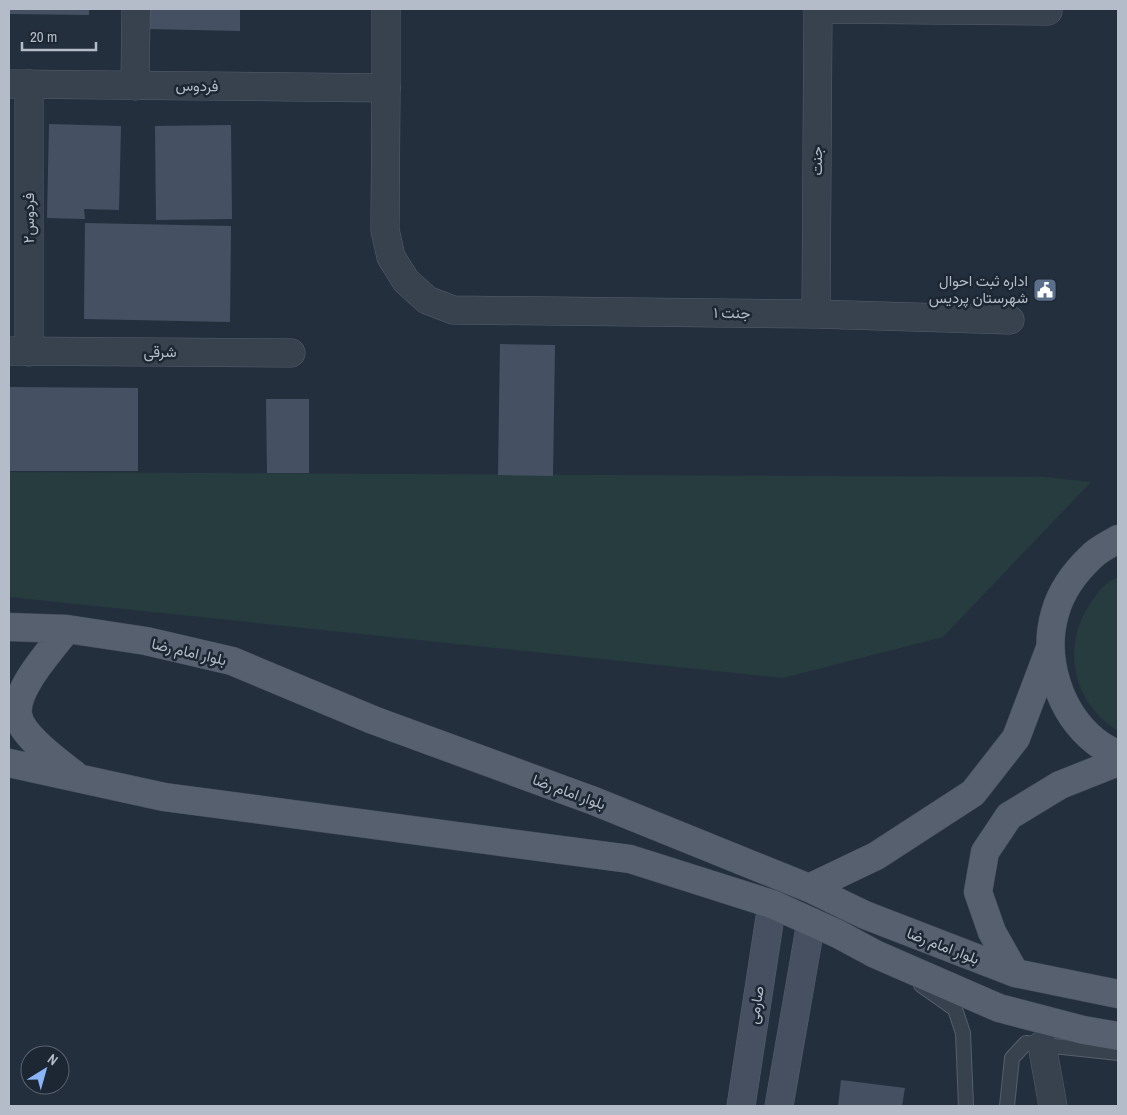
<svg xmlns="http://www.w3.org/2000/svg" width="1127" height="1115" font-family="'Archivo Narrow',Vazirmatn,sans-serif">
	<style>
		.green { fill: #263c3f }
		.building { fill: #455162 }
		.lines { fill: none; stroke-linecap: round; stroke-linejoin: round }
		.service-casing { stroke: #565f6c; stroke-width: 16 }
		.minor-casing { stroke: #565f6c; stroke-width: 29 }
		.tertiary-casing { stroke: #565f6c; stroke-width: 29 }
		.secondary-casing { stroke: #565f6c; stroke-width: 29 }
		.primary-casing { stroke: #414a57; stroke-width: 29 }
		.service { stroke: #38414e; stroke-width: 14 }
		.minor { stroke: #38414e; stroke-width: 28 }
		.tertiary { stroke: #38414e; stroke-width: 28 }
		.secondary { stroke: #465061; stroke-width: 28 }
		.primary { stroke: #56606e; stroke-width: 28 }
		.labels { text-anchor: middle; stroke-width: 5; stroke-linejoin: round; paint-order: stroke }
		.street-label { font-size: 15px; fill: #b4bcc9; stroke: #1d2633 }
		.poi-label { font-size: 15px; fill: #b4bcc9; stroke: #1d2633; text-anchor: end }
	</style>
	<rect width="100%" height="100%" fill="#242f3e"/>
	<path class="green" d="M9 472 1045 477 1091 482 943 637 783 678 9 597Z
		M1118 577V731C1070 702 1060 640 1095 597 1098 593 1101 588 1105 585 1109 581 1114 579 1118 577Z"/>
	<path class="building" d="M9 9H89V15L9 14Z
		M149 9H240V31L149 29Z
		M49 124 121 126 119 210 84 209 85 219 47 218Z
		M231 125 232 219 156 220 155 126Z
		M85 223 231 226 230 322 84 319Z
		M500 344 555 345 553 476 498 475Z
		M9 387 138 388V471H9Z
		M266 399H309V473H267Z
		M841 1080 905 1088 902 1106H838Z"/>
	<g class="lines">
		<g class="service-casing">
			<path id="service" d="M921 985 955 1009 963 1033 966 1106
				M1007 1106 1012 1058 1026 1043 1118 1053"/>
		</g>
		<g class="minor-casing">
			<path id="minor" d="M823 9 1048 11
				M135 86 136 9
				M386 88 385 230 391 257 406 281 427 300 453 310 816 314 1010 320
				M816 314 818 9
				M9 351 291 353
				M29 352V84
				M1042 1045 1053 1106"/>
		</g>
		<g class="tertiary-casing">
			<path id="tertiary" d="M9 84 386 88V9"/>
		</g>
		<g class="secondary-casing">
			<path id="secondary" d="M741 1106 772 904
				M779 1106 811 922"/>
		</g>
		<g class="primary-casing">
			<path id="primary" d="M1118 539C1110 544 1099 549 1092 556 1076 571 1061 591 1055 613 1042 658 1059 712 1095 741 1102 747 1111 751 1118 755
				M9 627 67 629 146 641 232 661 373 720 594 801 809 888 865 915 1015 973 1118 994
				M67 629C52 649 14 689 18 715 21 735 58 762 74 774
				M9 763 164 797 630 859 772 904 838 934 875 954 999 1008 1083 1030 1118 1036
				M809 888 876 856 973 793 1016 738 1050 648
				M1015 973 992 932 978 892 985 852 1009 816 1060 785 1118 762"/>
		</g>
		<use href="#service" class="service"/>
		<use href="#minor" class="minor"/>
		<use href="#tertiary" class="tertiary"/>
		<use href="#secondary" class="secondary"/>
		<use href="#primary" class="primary"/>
	</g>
	<defs>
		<g id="civic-square" transform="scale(1.25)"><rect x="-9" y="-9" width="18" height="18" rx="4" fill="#5c6f8a" stroke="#1d2633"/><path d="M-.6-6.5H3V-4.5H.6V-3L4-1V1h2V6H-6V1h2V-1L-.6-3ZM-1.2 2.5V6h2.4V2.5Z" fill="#fff"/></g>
	</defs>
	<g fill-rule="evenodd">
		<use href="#civic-square" x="1045" y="290"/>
	</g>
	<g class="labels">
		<g class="street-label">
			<text transform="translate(197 86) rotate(1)" y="5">فردوس</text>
			<text transform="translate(817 161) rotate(-90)" y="5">جنت</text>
			<text transform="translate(29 218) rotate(-90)" y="5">فردوس۲</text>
			<text transform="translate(732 313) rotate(1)" y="5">جنت ۱</text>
			<text x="160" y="357">شرقی</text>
			<text transform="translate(189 652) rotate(13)" y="5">بلوار امام رضا</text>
			<text transform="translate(569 792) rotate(20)" y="5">بلوار امام رضا</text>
			<text transform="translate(943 946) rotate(21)" y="5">بلوار امام رضا</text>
			<text transform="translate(756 1005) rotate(-81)" y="5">صارمی</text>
		</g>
		<g class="poi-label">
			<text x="1028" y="286">اداره ثبت احوال<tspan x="1028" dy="17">شهرستان پردیس</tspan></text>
		</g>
	</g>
	<rect width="1127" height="1115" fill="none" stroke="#b4bcc9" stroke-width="20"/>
	<g transform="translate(45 1070) rotate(37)"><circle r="24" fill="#1d2633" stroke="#59626f"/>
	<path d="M0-4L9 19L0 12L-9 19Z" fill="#8ab4f8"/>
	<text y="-8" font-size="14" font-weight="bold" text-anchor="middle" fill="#b4bcc9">N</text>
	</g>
	<path d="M22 42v8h74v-8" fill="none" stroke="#b4bcc9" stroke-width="2.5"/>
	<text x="30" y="42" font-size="15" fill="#b4bcc9" stroke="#1d2633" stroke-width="4" paint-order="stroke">20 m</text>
</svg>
